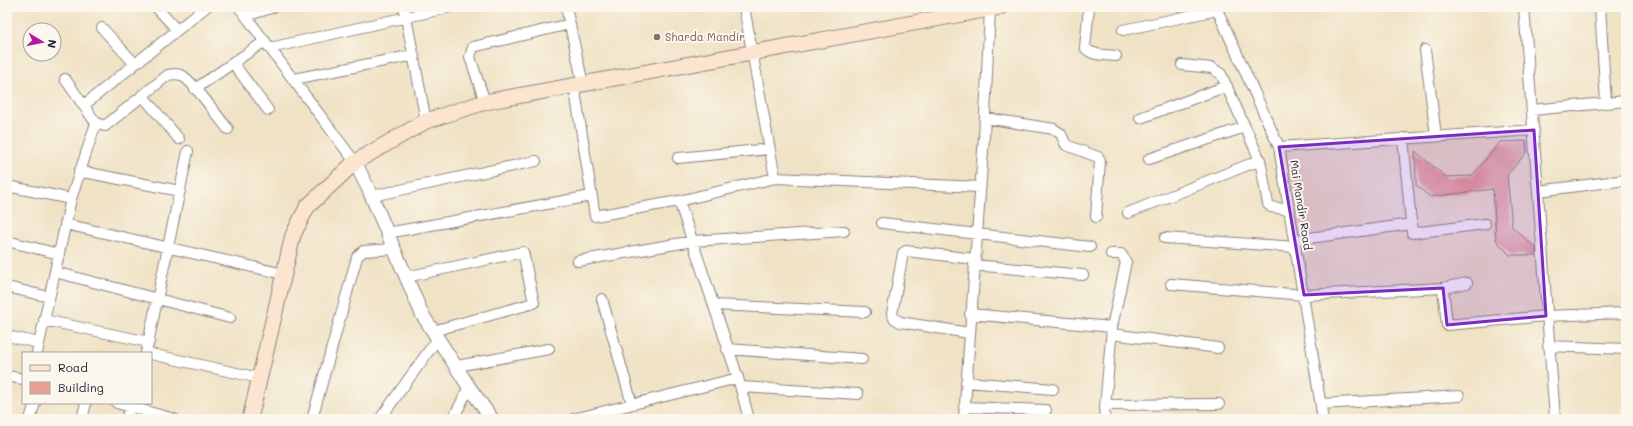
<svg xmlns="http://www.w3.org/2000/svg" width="1633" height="426" font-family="Mali,sans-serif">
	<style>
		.building { fill: #eaa096 }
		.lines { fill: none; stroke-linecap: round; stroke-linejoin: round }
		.minor-casing { stroke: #898280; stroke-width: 12 }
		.tertiary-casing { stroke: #898280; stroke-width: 15 }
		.secondary-casing { stroke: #898280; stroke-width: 17 }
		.minor { stroke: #fff; stroke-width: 10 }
		.tertiary { stroke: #fff; stroke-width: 13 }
		.secondary { stroke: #fce5cf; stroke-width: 15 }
		.marked { fill: #7b2cbf; fill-opacity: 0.2; stroke: #7b2cbf; stroke-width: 3; stroke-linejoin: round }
		.education-dot { fill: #8d6e63; stroke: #fbf7ec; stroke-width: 1.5 }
		.labels { text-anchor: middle; stroke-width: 4; stroke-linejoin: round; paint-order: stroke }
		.education-label { font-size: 11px; fill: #785e54; stroke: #fbf7ec; text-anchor: start }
		.street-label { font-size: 11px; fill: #22223b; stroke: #fbf7ec }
	</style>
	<rect width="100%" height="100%" fill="#fbf7ec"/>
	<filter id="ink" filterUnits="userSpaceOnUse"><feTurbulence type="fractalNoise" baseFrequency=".025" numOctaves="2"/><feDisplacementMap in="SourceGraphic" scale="8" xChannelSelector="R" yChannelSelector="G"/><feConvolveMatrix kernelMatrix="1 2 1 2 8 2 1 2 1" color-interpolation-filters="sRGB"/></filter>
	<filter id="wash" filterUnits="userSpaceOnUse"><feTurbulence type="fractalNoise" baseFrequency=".012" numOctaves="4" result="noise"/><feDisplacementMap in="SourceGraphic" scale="16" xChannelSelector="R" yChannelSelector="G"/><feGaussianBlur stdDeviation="0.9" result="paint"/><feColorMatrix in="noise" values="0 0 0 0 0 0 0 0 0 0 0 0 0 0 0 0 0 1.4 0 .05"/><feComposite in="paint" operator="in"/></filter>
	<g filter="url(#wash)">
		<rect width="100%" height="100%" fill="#f0e2c5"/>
		<g id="blocks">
			<path class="building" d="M1526 141 1527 152 1507 175 1512 227 1536 248V255H1510L1496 240 1493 189 1430 197 1416 185 1415 151 1446 177 1472 176 1500 142Z"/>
		</g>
	</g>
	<g filter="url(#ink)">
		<use href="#blocks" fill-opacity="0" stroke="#898280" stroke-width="1"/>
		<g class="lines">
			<g class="minor-casing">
				<path id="minor" d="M156 7 177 30
					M239 7 355 162
					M404 7 426 121
					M566 7 583 84
					M744 7 775 178
					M1089 7 1085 47C1090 56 1107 55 1116 56
					M1216 7 1279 147 1323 419
					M1524 7 1555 419
					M1600 7 1606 103
					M246 16 274 7
					M102 28 135 64
					M1123 30 1217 10
					M270 48 451 7
					M1425 50 1436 136
					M233 63 268 110
					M1182 65 1212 68 1221 74 1260 160 1268 204 1271 207 1290 210
					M65 79 96 123 105 126 168 75C173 74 178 73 183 76 197 86 216 115 228 129
					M294 79 414 55
					M574 85 595 216 679 201
					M195 89 265 41
					M142 95 179 139
					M485 102 470 57 473 47 570 24
					M84 105 206 7
					M1532 110 1626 101
					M985 118 1054 129 1061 134 1066 145 1098 157 1100 160 1096 217
					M1140 118 1227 86
					M1403 138 1412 233 1485 224
					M1279 147 1534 130
					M678 158 770 149
					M1149 159 1245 127
					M79 171 180 191
					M7 186 71 199
					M1538 191 1626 180
					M372 196 536 161
					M1128 213 1260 160
					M882 223 1090 247
					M65 224 284 274
					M387 233 591 196
					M1165 238 1296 247
					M1295 240 1411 224
					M7 241 59 254
					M1111 254H1121L1126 262 1112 327
					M578 261 693 241 844 231
					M974 265 1083 275
					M55 272 230 318
					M406 277 523 252 534 303 433 331
					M1171 284 1304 295 1443 288 1447 325 1546 316 1626 313
					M7 287 49 297
					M1443 288 1467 283
					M602 299 632 404
					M714 305 865 312
					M970 314 1112 327 1104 419
					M44 320 149 342
					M969 333 900 322 894 318 892 314 903 253 906 251 974 259
					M1112 334 1218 348
					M7 336 39 343
					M1548 346 1626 349
					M727 349 862 359
					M37 353 71 199 96 123
					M146 353 188 151
					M151 354 259 378
					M457 366 549 349
					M7 376 23 379
					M738 378 679 201 775 178 980 187
					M966 382 1053 389
					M741 387 858 394
					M117 403 174 419
					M1321 404 1459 396
					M1105 405 1219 404
					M964 407 1046 410
					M30 419 35 403
					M82 419 86 403
					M127 419 130 406
					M312 419 357 257 363 251 394 249
					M380 419 438 338
					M453 419 469 387
					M573 419 738 378 749 419
					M964 419 984 136 990 9"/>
			</g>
			<g class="tertiary-casing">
				<path id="tertiary" d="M355 162 368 188 422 314 469 387 492 419"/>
			</g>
			<g class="secondary-casing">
				<path id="secondary" d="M250 419 293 235 307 207 355 162 426 121 485 102 1000 7"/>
			</g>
			<use href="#minor" class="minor"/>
			<use href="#tertiary" class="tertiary"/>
			<use href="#secondary" class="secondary"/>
		</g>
	</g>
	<path class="marked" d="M1534 130 1546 316 1447 325 1443 288 1304 295 1279 147Z"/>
	<circle class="education-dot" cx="657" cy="37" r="4"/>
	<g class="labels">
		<g class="education-label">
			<text x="665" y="41">Sharda Mandir</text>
		</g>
		<g class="street-label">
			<text transform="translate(1301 205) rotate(81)" y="4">Mai Mandir Road</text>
		</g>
	</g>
	<rect width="1633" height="426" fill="none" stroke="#fbf7ec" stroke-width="24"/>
	<rect x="22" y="352" width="130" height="52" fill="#fbf7ec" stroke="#a4a2a5"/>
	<rect x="30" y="365" width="20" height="6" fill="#fce5cf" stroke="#a4a2a5"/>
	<text x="58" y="372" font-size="12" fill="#22223b">Road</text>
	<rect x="30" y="382" width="20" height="12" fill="#eaa096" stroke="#a4a2a5"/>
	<text x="58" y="392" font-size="12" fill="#22223b">Building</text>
	<g transform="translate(42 42) rotate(100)"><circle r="19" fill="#fbf7ec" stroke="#a4a2a5"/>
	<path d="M0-3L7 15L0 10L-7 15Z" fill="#b5179e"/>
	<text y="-6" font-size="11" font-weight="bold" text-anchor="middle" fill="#22223b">N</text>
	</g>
</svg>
